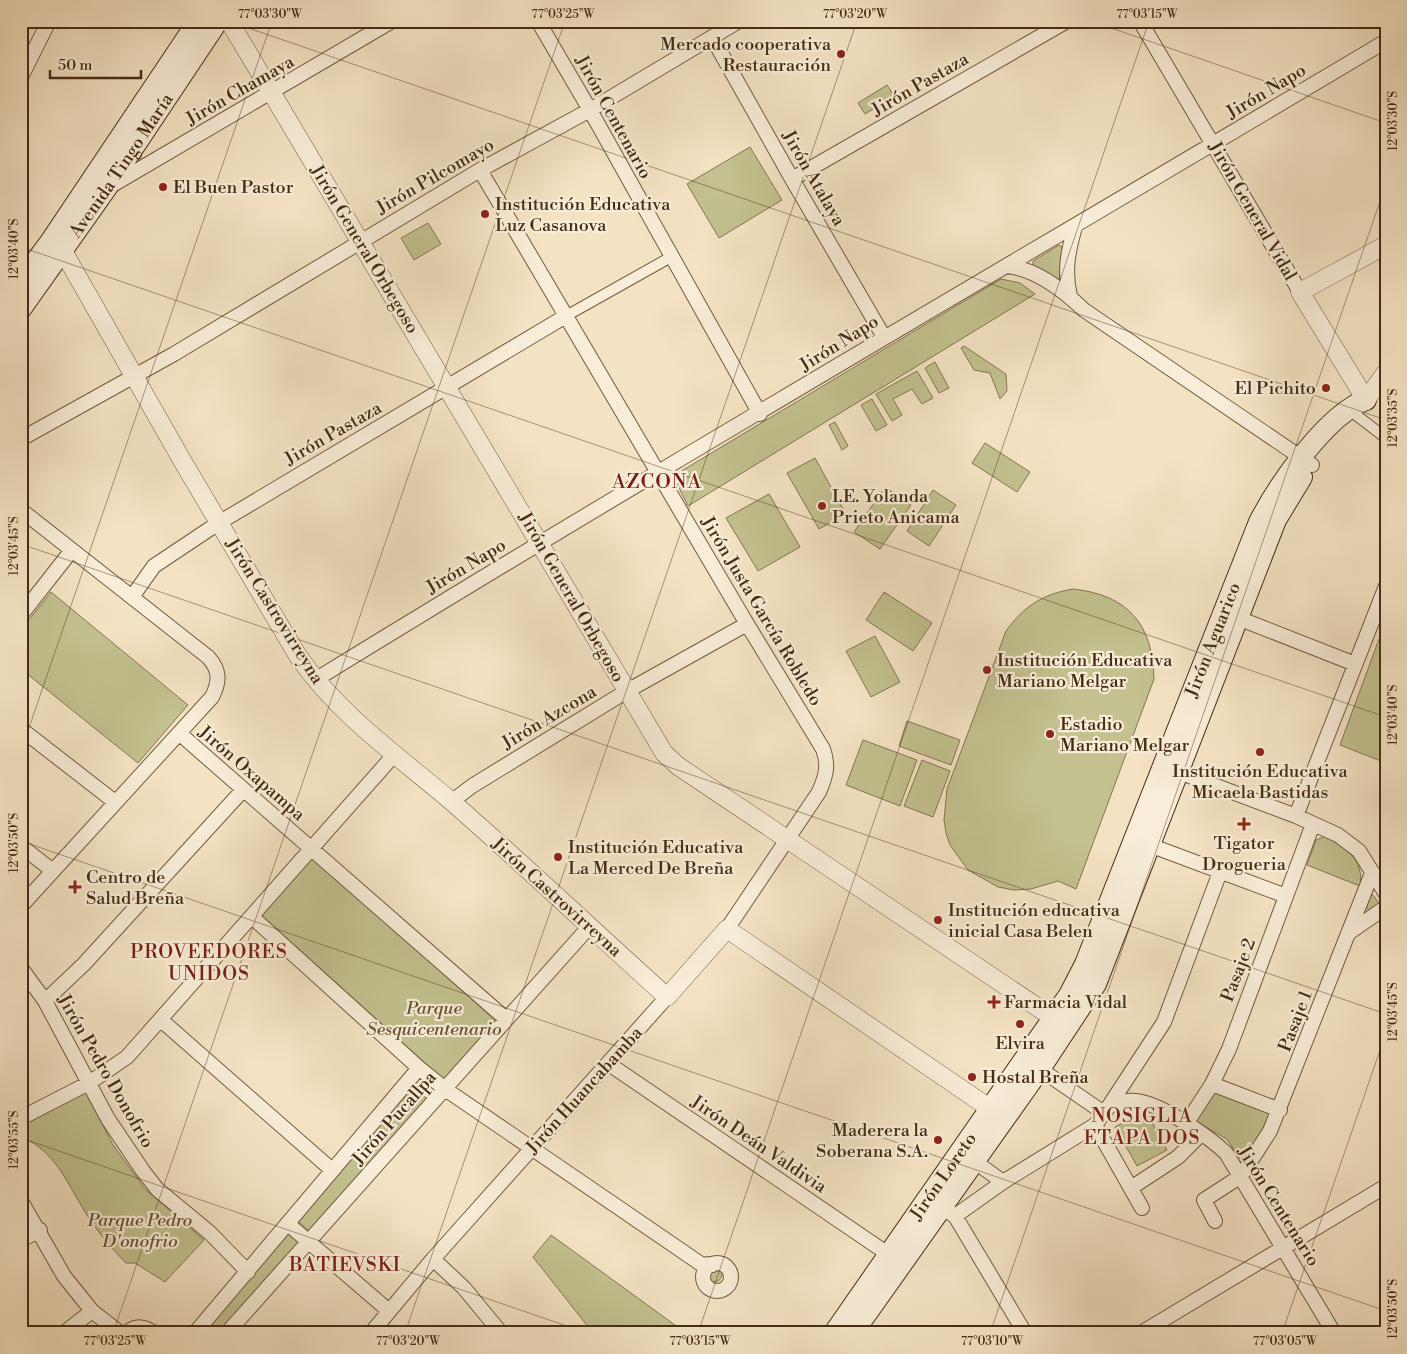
<svg xmlns="http://www.w3.org/2000/svg" width="1407" height="1354" font-family="'Libre Bodoni',serif">
	<style>
		.green { fill: #c2c18f; stroke: #847651 }
		.lines { fill: none; stroke-linecap: round; stroke-linejoin: round }
		.pedestrian-casing { stroke: #725a3f; stroke-width: 12 }
		.minor-casing { stroke: #725a3f; stroke-width: 16 }
		.tertiary-casing { stroke: #725a3f; stroke-width: 19 }
		.secondary-casing { stroke: #462c13; stroke-width: 22 }
		.pedestrian { stroke: #f8edd8; stroke-width: 10 }
		.minor { stroke: #f8edd8; stroke-width: 14 }
		.tertiary { stroke: #f8edd8; stroke-width: 18 }
		.secondary { stroke: #f8edd8; stroke-width: 20 }
		.ticks { fill: none; stroke: #462c13; stroke-width: 1; stroke-opacity: 0.45 }
		.poi-dot { fill: #8f2418; stroke: #f8edd8; stroke-width: 2 }
		.labels { text-anchor: middle; stroke-width: 4.5; stroke-linejoin: round; paint-order: stroke }
		.poi-label { font-size: 18px; fill: #462c13; stroke: #f8edd8; text-anchor: start }
		.street-label { font-size: 18px; fill: #462c13; stroke: #f8edd8 }
		.park-label { font-size: 18px; font-style: italic; fill: #655132; stroke: #f8edd8 }
		.neighbourhood-label { font-size: 19px; letter-spacing: 1px; fill: #7a1f14; stroke: #f8edd8 }
		.quarter-label { font-size: 20px; letter-spacing: 1px; fill: #7a1f14; stroke: #f8edd8 }
		.neatline { fill: none; stroke: #462c13; stroke-width: 2 }
		.ticks-label { font-size: 12px; text-anchor: middle; fill: #462c13 }
	</style>
	<rect width="100%" height="100%" fill="#f4e3c3"/>
	<filter id="stains"><feTurbulence type="fractalNoise" baseFrequency=".004" numOctaves="4"/><feColorMatrix values="0 0 0 0 .2 0 0 0 0 .09 0 0 0 0 .02 0 0 0 .5 -.17"/></filter>
	<radialGradient id="worn" r=".72"><stop offset=".6" stop-color="#630" stop-opacity="0"/><stop offset="1" stop-color="#630" stop-opacity=".3"/></radialGradient>
	<path class="green" d="M887 85 894 96 865 114 858 103Z
		M750 147 782 200 719 238 687 184Z
		M428 223 441 244 414 260 401 238Z
		M1059 245 1062 247 1059 284 1033 269V261Z
		M1001 279 1020 283 1035 294 688 506 673 476Z
		M964 346 1006 374 1007 391 1000 399 990 373 974 370 961 348Z
		M935 362 949 388 939 393 925 368Z
		M917 371 933 398 922 404 912 389 893 399 902 415 892 421 876 394Z
		M872 399 887 425 876 431 861 405Z
		M835 422 848 446 842 450 829 425Z
		M985 443 1030 472 1017 492 972 463Z
		M815 458 846 514 819 529 787 473Z
		M885 487 911 505 880 549 854 532Z
		M933 490 956 505 929 546 907 531Z
		M769 494 800 547 758 571 726 518Z
		M1073 589C1128 595 1153 624 1154 679L1076 889 1058 881 1031 889 1014 890 998 887 968 870 950 845 946 833 944 820 947 789 1006 631C1024 606 1043 594 1073 589Z
		M51 592 188 705 138 763 21 669V630Z
		M884 592 932 623 913 651 866 620Z
		M1386 620V763L1340 745Z
		M875 636 900 682 871 697 846 651Z
		M907 721 960 740 951 765 899 746Z
		M863 740 917 760 900 806 846 785Z
		M922 760 950 771 933 817 904 806Z
		M1326 836C1347 851 1364 858 1360 886L1307 865 1316 840Z
		M312 857 497 1022 445 1081 261 915Z
		M1372 894 1379 903 1369 911 1365 904Z
		M413 1086 427 1099 311 1233 298 1221Z
		M84 1088 113 1145 145 1189 204 1240 165 1282 135 1263H126C111 1248 98 1232 87 1215 65 1181 59 1155 21 1136V1124Z
		M1214 1090 1272 1115 1251 1152 1242 1162 1227 1139 1195 1121Z
		M1146 1111 1167 1150 1137 1166 1115 1127Z
		M286 1230 301 1244 222 1333H196Z
		M551 1235 686 1333H593L533 1257Z
		M706 1274a8 8 0 1 1 16 0a8 8 0 1 1-16 0Z"/>
	<g class="lines">
		<g class="pedestrian-casing">
			<path id="pedestrian" d="M566 316 671 257
				M1356 415 1386 438"/>
		</g>
		<g class="minor-casing">
			<path id="minor" d="M538 21 590 110 760 414
				M1140 21 1300 292
				M712 37 792 179 884 337
				M21 77 49 21
				M480 170 747 624 823 749C829 765 826 776 819 792L727 929
				M792 179 1067 21
				M109 187 392 21
				M1006 266C1034 268 1064 291 1084 310L1312 465
				M1070 296C1064 272 1068 251 1075 227
				M21 439 174 354 480 170 590 110 739 21
				M21 510 208 657C220 670 220 681 212 697L21 906
				M132 597 154 566 220 522 566 316
				M21 615 72 550
				M1238 618 1355 664
				M315 680C669 462 1029 254 1386 41
				M21 729 115 802
				M179 733 506 1019
				M1171 769 1296 816 1338 835 1359 851 1386 894
				M451 802 472 786 627 691 747 624
				M1296 816 1386 586
				M21 846 53 871
				M1152 846 1286 896
				M252 917 419 1068 445 1089 701 1264 712 1265
				M1350 932 1386 907
				M21 968 45 1001 108 1119 143 1171 157 1189 210 1233 248 1272
				M45 1001 84 964 243 790
				M161 1020 332 1170
				M609 1064 888 1254
				M1040 1069 1104 1113
				M1212 1084 1280 1110
				M1109 1106C1118 1103 1126 1100 1136 1101 1160 1103 1208 1136 1226 1153L1334 1333
				M21 1118 89 1083 127 1057 394 755
				M1186 1124 1212 1084 1229 1049 1313 824
				M1095 1125 1142 1208
				M974 1161 1003 1182 1095 1125 1109 1106 1164 1022 1220 872
				M1131 1188 1178 1157 1201 1134
				M21 1201 64 1276 92 1311 120 1333
				M941 1207 955 1216 1025 1333
				M955 1216 1003 1182
				M1215 1221 1204 1200 1241 1176 1270 1131 1372 873
				M288 1224 389 1311
				M21 1240 40 1230
				M433 1259 464 1288 501 1333
				M703 1277a14 14 0 1 1 28 0a14 14 0 1 1-28 0Z
				M64 1333 92 1311
				M127 1333C135 1325 145 1326 154 1333
				M195 1333 419 1068
				M227 1333 589 927
				M371 1333 433 1259 667 997
				M1141 1333 1386 1186"/>
		</g>
		<g class="tertiary-casing">
			<path id="tertiary" d="M229 21 664 753 678 766 1064 1025
				M52 244 63 251 183 462 298 656C339 715 397 755 451 801 524 865 595 932 667 997L727 929 1001 1116
				M1386 245 1300 292 1366 400 1386 372"/>
		</g>
		<g class="secondary-casing">
			<g id="secondary">
				<path d="M21 281 50 242 198 21"/>
				<path id="s1" d="M21 309 106 189 218 21"/>
				<path id="s2" d="M834 1333 1069 995 1085 964 1259 522C1278 485 1327 414 1366 400"/>
				<path d="M853 1333 1040 1069 1096 984 1276 520 1302 477"/>
			</g>
		</g>
		<use href="#pedestrian" class="pedestrian"/>
		<use href="#minor" class="minor"/>
		<use href="#tertiary" class="tertiary"/>
		<use href="#secondary" class="secondary"/>
	</g>
	<path class="ticks" d="M228 21 1386 420M1091 21 1386 123M21 247 1386 717M21 544 1386 1014M21 751 272 21M21 841 1386 1311M21 1138 587 1333M113 1333 565 21M405 1333 857 21M698 1333 1149 21M990 1333 1386 184M1282 1333 1386 1033"/>
	<g class="poi-dot">
		<circle cx="841" cy="54" r="5"/>
		<circle cx="163" cy="187" r="5"/>
		<circle cx="485" cy="214" r="5"/>
		<circle cx="1326" cy="388" r="5"/>
		<circle cx="822" cy="506" r="5"/>
		<circle cx="987" cy="670" r="5"/>
		<circle cx="1050" cy="734" r="5"/>
		<circle cx="1260" cy="752" r="5"/>
		<path d="M1241.5 816.5h5v5h5v5h-5v5h-5v-5h-5v-5h5z"/>
		<circle cx="558" cy="857" r="5"/>
		<path d="M72.5 879.5h5v5h5v5h-5v5h-5v-5h-5v-5h5z"/>
		<circle cx="938" cy="920" r="5"/>
		<path d="M991.5 994.5h5v5h5v5h-5v5h-5v-5h-5v-5h5z"/>
		<circle cx="1020" cy="1024" r="5"/>
		<circle cx="972" cy="1077" r="5"/>
		<circle cx="938" cy="1140" r="5"/>
	</g>
	<g class="labels">
		<g class="poi-label">
			<text x="831" y="50" text-anchor="end">Mercado cooperativa<tspan x="831" dy="21">Restauración</tspan></text>
			<text x="173" y="193">El Buen Pastor</text>
			<text x="495" y="210">Institución Educativa<tspan x="495" dy="21">Luz Casanova</tspan></text>
			<text x="1316" y="394" text-anchor="end">El Pichito</text>
			<text x="832" y="502">I.E. Yolanda<tspan x="832" dy="21">Prieto Anicama</tspan></text>
			<text x="997" y="666">Institución Educativa<tspan x="997" dy="21">Mariano Melgar</tspan></text>
			<text x="1060" y="730">Estadio<tspan x="1060" dy="21">Mariano Melgar</tspan></text>
			<text x="1260" y="777" text-anchor="middle">Institución Educativa<tspan x="1260" dy="21">Micaela Bastidas</tspan></text>
			<text x="1244" y="849" text-anchor="middle">Tigator<tspan x="1244" dy="21">Drogueria</tspan></text>
			<text x="568" y="853">Institución Educativa<tspan x="568" dy="21">La Merced De Breña</tspan></text>
			<text x="86" y="883">Centro de<tspan x="86" dy="21">Salud Breña</tspan></text>
			<text x="948" y="916">Institución educativa<tspan x="948" dy="21">inicial Casa Belen</tspan></text>
			<text x="1004" y="1008">Farmacia Vidal</text>
			<text x="1020" y="1049" text-anchor="middle">Elvira</text>
			<text x="982" y="1083">Hostal Breña</text>
			<text x="928" y="1136" text-anchor="end">Maderera la<tspan x="928" dy="21">Soberana S.A.</tspan></text>
		</g>
		<g class="street-label">
			<text transform="translate(920 84) rotate(-30)" y="6">Jirón Pastaza</text>
			<text transform="translate(240 90) rotate(-30)" y="6">Jirón Chamaya</text>
			<text transform="translate(1266 91) rotate(-31)" y="6">Jirón Napo</text>
			<text transform="translate(614 117) rotate(61)" y="6">Jirón Centenario</text>
			<text dy="6" stroke="none"><textPath href="#s1" startOffset="175">Avenida Tingo María</textPath></text>
			<text transform="translate(435 176) rotate(-30)" y="6">Jirón Pilcomayo</text>
			<text transform="translate(814 178) rotate(60)" y="6">Jirón Atalaya</text>
			<text transform="translate(1253 211) rotate(60)" y="6">Jirón General Vidal</text>
			<text transform="translate(365 249) rotate(59)" y="6">Jirón General Orbegoso</text>
			<text transform="translate(839 343) rotate(-32)" y="6">Jirón Napo</text>
			<text transform="translate(333 433) rotate(-30)" y="6">Jirón Pastaza</text>
			<text transform="translate(466 566) rotate(-31)" y="6">Jirón Napo</text>
			<text transform="translate(572 597) rotate(60)" y="6">Jirón General Orbegoso</text>
			<text transform="translate(275 611) rotate(58)" y="6">Jirón Castrovirreyna</text>
			<text transform="translate(762 611) rotate(59)" y="6">Jirón Justa García Robledo</text>
			<text dy="6" stroke="none"><textPath href="#s2" startOffset="795">Jirón Aguarico</textPath></text>
			<text transform="translate(549 717) rotate(-31)" y="6">Jirón Azcona</text>
			<text transform="translate(252 773) rotate(41)" y="6">Jirón Oxapampa</text>
			<text transform="translate(557 897) rotate(42)" y="6">Jirón Castrovirreyna</text>
			<text transform="translate(1238 970) rotate(-69)" y="6">Pasaje 2</text>
			<text transform="translate(1295 1021) rotate(-69)" y="6">Pasaje 1</text>
			<text transform="translate(106 1071) rotate(60)" y="6">Jirón Pedro Donofrio</text>
			<text transform="translate(584 1090) rotate(-48)" y="6">Jirón Huancabamba</text>
			<text transform="translate(394 1118) rotate(-49)" y="6">Jirón Pucallpa</text>
			<text transform="translate(759 1144) rotate(34)" y="6">Jirón Deán Valdivia</text>
			<text dy="6" stroke="none"><textPath href="#s2" startOffset="191">Jirón Loreto</textPath></text>
			<text transform="translate(1279 1206) rotate(58)" y="6">Jirón Centenario</text>
		</g>
		<g class="park-label">
			<text x="434" y="1014">Parque<tspan x="434" dy="21">Sesquicentenario</tspan></text>
			<text x="140" y="1226">Parque Pedro<tspan x="140" dy="21">D'onofrio</tspan></text>
		</g>
		<g class="neighbourhood-label">
			<text x="209" y="958">PROVEEDORES<tspan x="209" dy="22">UNIDOS</tspan></text>
			<text x="1142" y="1122">NOSIGLIA<tspan x="1142" dy="22">ETAPA DOS</tspan></text>
			<text x="345" y="1271">BATIEVSKI</text>
		</g>
		<g class="quarter-label">
			<text x="657" y="488">AZCONA</text>
		</g>
	</g>
	<rect width="1407" height="1354" fill="none" stroke="#f4e3c3" stroke-width="55"/>
	<path d="M50 70v8h91v-8" fill="none" stroke="#462c13" stroke-width="2.5"/>
	<text x="58" y="70" font-size="15" fill="#462c13" stroke="#f8edd8" stroke-width="4" paint-order="stroke">50 m</text>
	<rect x="28" y="28" width="1352" height="1298" class="neatline"/>
	<g class="ticks-label">
		<text x="270" y="18">77°03'30"W</text>
		<text x="563" y="18">77°03'25"W</text>
		<text x="855" y="18">77°03'20"W</text>
		<text x="1147" y="18">77°03'15"W</text>
		<text transform="translate(1393 121) rotate(-90)" y="4">12°03'30"S</text>
		<text transform="translate(14 249) rotate(-90)" y="4">12°03'40"S</text>
		<text transform="translate(1393 418) rotate(-90)" y="4">12°03'35"S</text>
		<text transform="translate(14 546) rotate(-90)" y="4">12°03'45"S</text>
		<text transform="translate(1393 715) rotate(-90)" y="4">12°03'40"S</text>
		<text transform="translate(14 843) rotate(-90)" y="4">12°03'50"S</text>
		<text transform="translate(1393 1012) rotate(-90)" y="4">12°03'45"S</text>
		<text transform="translate(14 1140) rotate(-90)" y="4">12°03'55"S</text>
		<text transform="translate(1393 1309) rotate(-90)" y="4">12°03'50"S</text>
		<text x="115" y="1345">77°03'25"W</text>
		<text x="408" y="1345">77°03'20"W</text>
		<text x="700" y="1345">77°03'15"W</text>
		<text x="992" y="1345">77°03'10"W</text>
		<text x="1285" y="1345">77°03'05"W</text>
	</g>
	<rect width="100%" height="100%" filter="url(#stains)"/>
	<rect width="100%" height="100%" fill="url(#worn)"/>
</svg>
